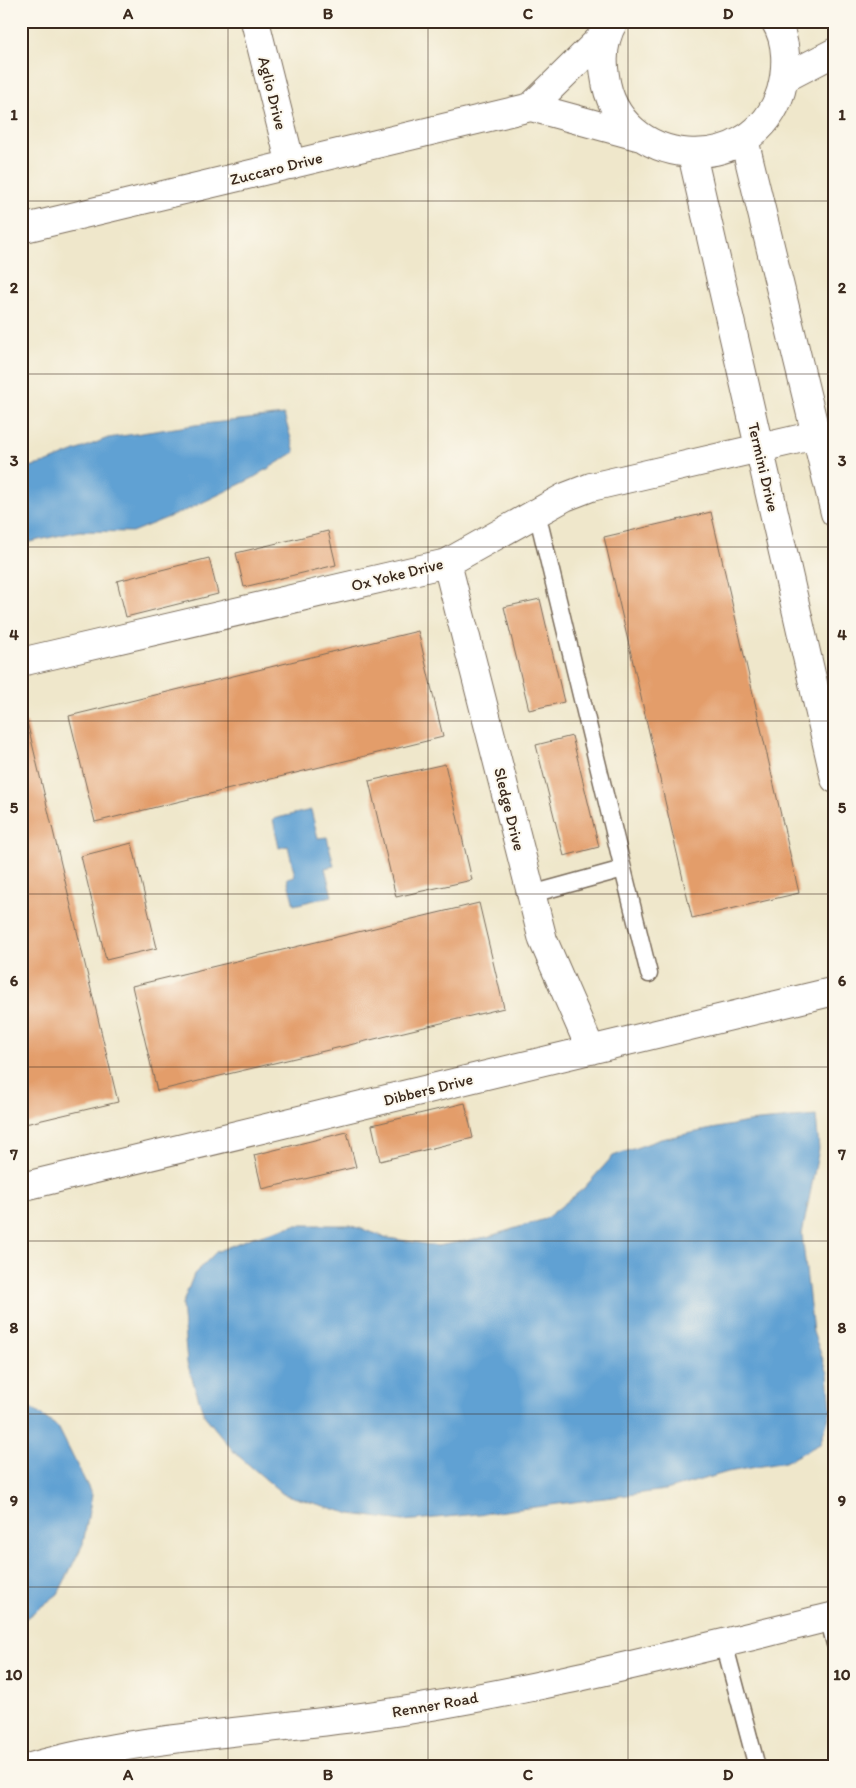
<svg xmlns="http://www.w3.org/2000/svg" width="856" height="1788" font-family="Itim,sans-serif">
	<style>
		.water { fill: #61a1d3; stroke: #4e6678 }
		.building { fill: #e39d6b }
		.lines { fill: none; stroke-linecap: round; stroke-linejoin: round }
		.lane-casing { stroke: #7a6c5b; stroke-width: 19 }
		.street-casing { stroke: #7a6c5b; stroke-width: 30 }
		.secondary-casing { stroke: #7a6c5b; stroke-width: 30 }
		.lane { stroke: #fff; stroke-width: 16 }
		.street { stroke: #fff; stroke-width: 28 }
		.secondary { stroke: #fff; stroke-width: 28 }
		.grid { fill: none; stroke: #3b2a1e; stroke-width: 1; stroke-opacity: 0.55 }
		.labels { text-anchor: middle; stroke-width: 4; stroke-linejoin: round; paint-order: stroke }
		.street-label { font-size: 16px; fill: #3b2a1e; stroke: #fbf7ec }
		.neatline { fill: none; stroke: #3b2a1e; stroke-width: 2 }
		.grid-label { font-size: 16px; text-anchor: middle; font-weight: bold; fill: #3b2a1e }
	</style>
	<rect width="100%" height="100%" fill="#fbf7ec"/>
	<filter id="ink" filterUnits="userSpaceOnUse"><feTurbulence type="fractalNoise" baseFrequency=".02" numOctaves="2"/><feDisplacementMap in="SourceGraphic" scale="10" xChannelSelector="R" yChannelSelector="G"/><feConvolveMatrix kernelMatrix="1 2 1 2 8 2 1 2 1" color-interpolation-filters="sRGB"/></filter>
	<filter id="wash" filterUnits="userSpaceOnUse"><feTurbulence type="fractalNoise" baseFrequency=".0096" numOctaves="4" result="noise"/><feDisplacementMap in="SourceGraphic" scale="20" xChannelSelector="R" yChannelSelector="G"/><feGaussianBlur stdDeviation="1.12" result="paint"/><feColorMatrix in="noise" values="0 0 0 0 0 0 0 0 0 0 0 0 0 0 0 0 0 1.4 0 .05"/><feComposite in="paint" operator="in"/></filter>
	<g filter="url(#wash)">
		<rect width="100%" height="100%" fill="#efe7cb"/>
		<path class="water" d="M284 415 295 452 253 478 189 509 132 532 79 531 21 544V469L45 463 108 438 195 425Z
			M311 810 318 838 327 837 334 866 325 868 332 896 294 905 287 878 295 876 288 846 279 848 273 819Z
			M816 1116 819 1149 802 1234 813 1332 828 1373 831 1410 820 1444 785 1462 728 1472 666 1490 489 1513 403 1521 351 1514 283 1494 235 1453 204 1415 187 1363 182 1305 194 1274 216 1252 250 1238 295 1225H350L388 1238 437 1246 487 1237 545 1219 583 1189 613 1156 661 1139 748 1122Z
			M21 1401 58 1427 92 1495 83 1544 58 1594 21 1622Z"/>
		<g id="blocks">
			<path class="building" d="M711 512 799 893 692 918 604 537Z
				M328 531 336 565 244 587 236 553Z
				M209 558 218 594 126 617 117 581Z
				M540 599 564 702 529 710 504 607Z
				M418 631 443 737 95 822 69 716Z
				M27 722 118 1102 21 1125V723Z
				M572 736 599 847 564 856 536 745Z
				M445 764 472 880 396 897 369 781Z
				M132 843 157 948 106 960 81 856Z
				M479 903 504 1008 157 1091 132 986Z
				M465 1103 473 1138 380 1161 372 1125Z
				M347 1132 356 1167 262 1189 254 1155Z"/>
		</g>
	</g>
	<g filter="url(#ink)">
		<use href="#blocks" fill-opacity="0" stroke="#7a6c5b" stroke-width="1"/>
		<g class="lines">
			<g class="lane-casing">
				<path id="lane" d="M537 513 623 869
					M532 894 623 869 649 974
					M828 1618 835 1644
					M724 1643 757 1767"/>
			</g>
			<g class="street-casing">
				<path id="street" d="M255 21 291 165
					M614 21C604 38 602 58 605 76 617 170 753 181 781 91 787 69 788 42 775 21
					M785 78 835 52
					M531 107 609 30
					M744 139 835 513
					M692 154 835 779
					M21 229 531 107 641 137
					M447 563 543 940 591 1050
					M21 662 447 563 565 497 591 487 816 435
					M21 1187 835 991"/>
			</g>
			<g class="secondary-casing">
				<path id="secondary" d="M31 1767C140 1736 256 1732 368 1716 525 1694 681 1653 835 1616"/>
			</g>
			<use href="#lane" class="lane"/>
			<use href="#street" class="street"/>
			<use href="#secondary" class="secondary"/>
		</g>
	</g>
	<path class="grid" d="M228 21V1767M428 21V1767M628 21V1767M21 201H835M21 374H835M21 547H835M21 721H835M21 894H835M21 1067H835M21 1241H835M21 1414H835M21 1587H835"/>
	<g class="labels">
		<g class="street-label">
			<text transform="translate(273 93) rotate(76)" y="6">Aglio Drive</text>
			<text transform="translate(276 168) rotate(-14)" y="6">Zuccaro Drive</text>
			<text transform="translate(764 467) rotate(77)" y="6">Termini Drive</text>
			<text transform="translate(397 574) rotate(-14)" y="6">Ox Yoke Drive</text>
			<text transform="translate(510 809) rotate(76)" y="6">Sledge Drive</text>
			<text transform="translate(428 1089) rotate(-14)" y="6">Dibbers Drive</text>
			<text transform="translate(435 1704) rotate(-10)" y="6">Renner Road</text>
		</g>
	</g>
	<rect width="856" height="1788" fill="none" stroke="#fbf7ec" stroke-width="55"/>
	<rect x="28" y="28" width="800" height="1732" class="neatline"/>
	<g class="grid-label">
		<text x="128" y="19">A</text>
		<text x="328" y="19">B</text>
		<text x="528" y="19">C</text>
		<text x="728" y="19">D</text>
		<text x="14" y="120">1</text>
		<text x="842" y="120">1</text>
		<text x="14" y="293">2</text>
		<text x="842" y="293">2</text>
		<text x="14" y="466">3</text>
		<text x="842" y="466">3</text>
		<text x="14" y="640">4</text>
		<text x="842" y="640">4</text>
		<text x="14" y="813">5</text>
		<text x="842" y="813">5</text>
		<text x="14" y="986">6</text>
		<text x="842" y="986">6</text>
		<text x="14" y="1160">7</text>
		<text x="842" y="1160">7</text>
		<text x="14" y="1333">8</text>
		<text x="842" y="1333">8</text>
		<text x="14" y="1506">9</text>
		<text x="842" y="1506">9</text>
		<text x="14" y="1680">10</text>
		<text x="842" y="1680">10</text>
		<text x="128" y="1780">A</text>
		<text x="328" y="1780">B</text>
		<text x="528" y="1780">C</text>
		<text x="728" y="1780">D</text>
	</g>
</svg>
